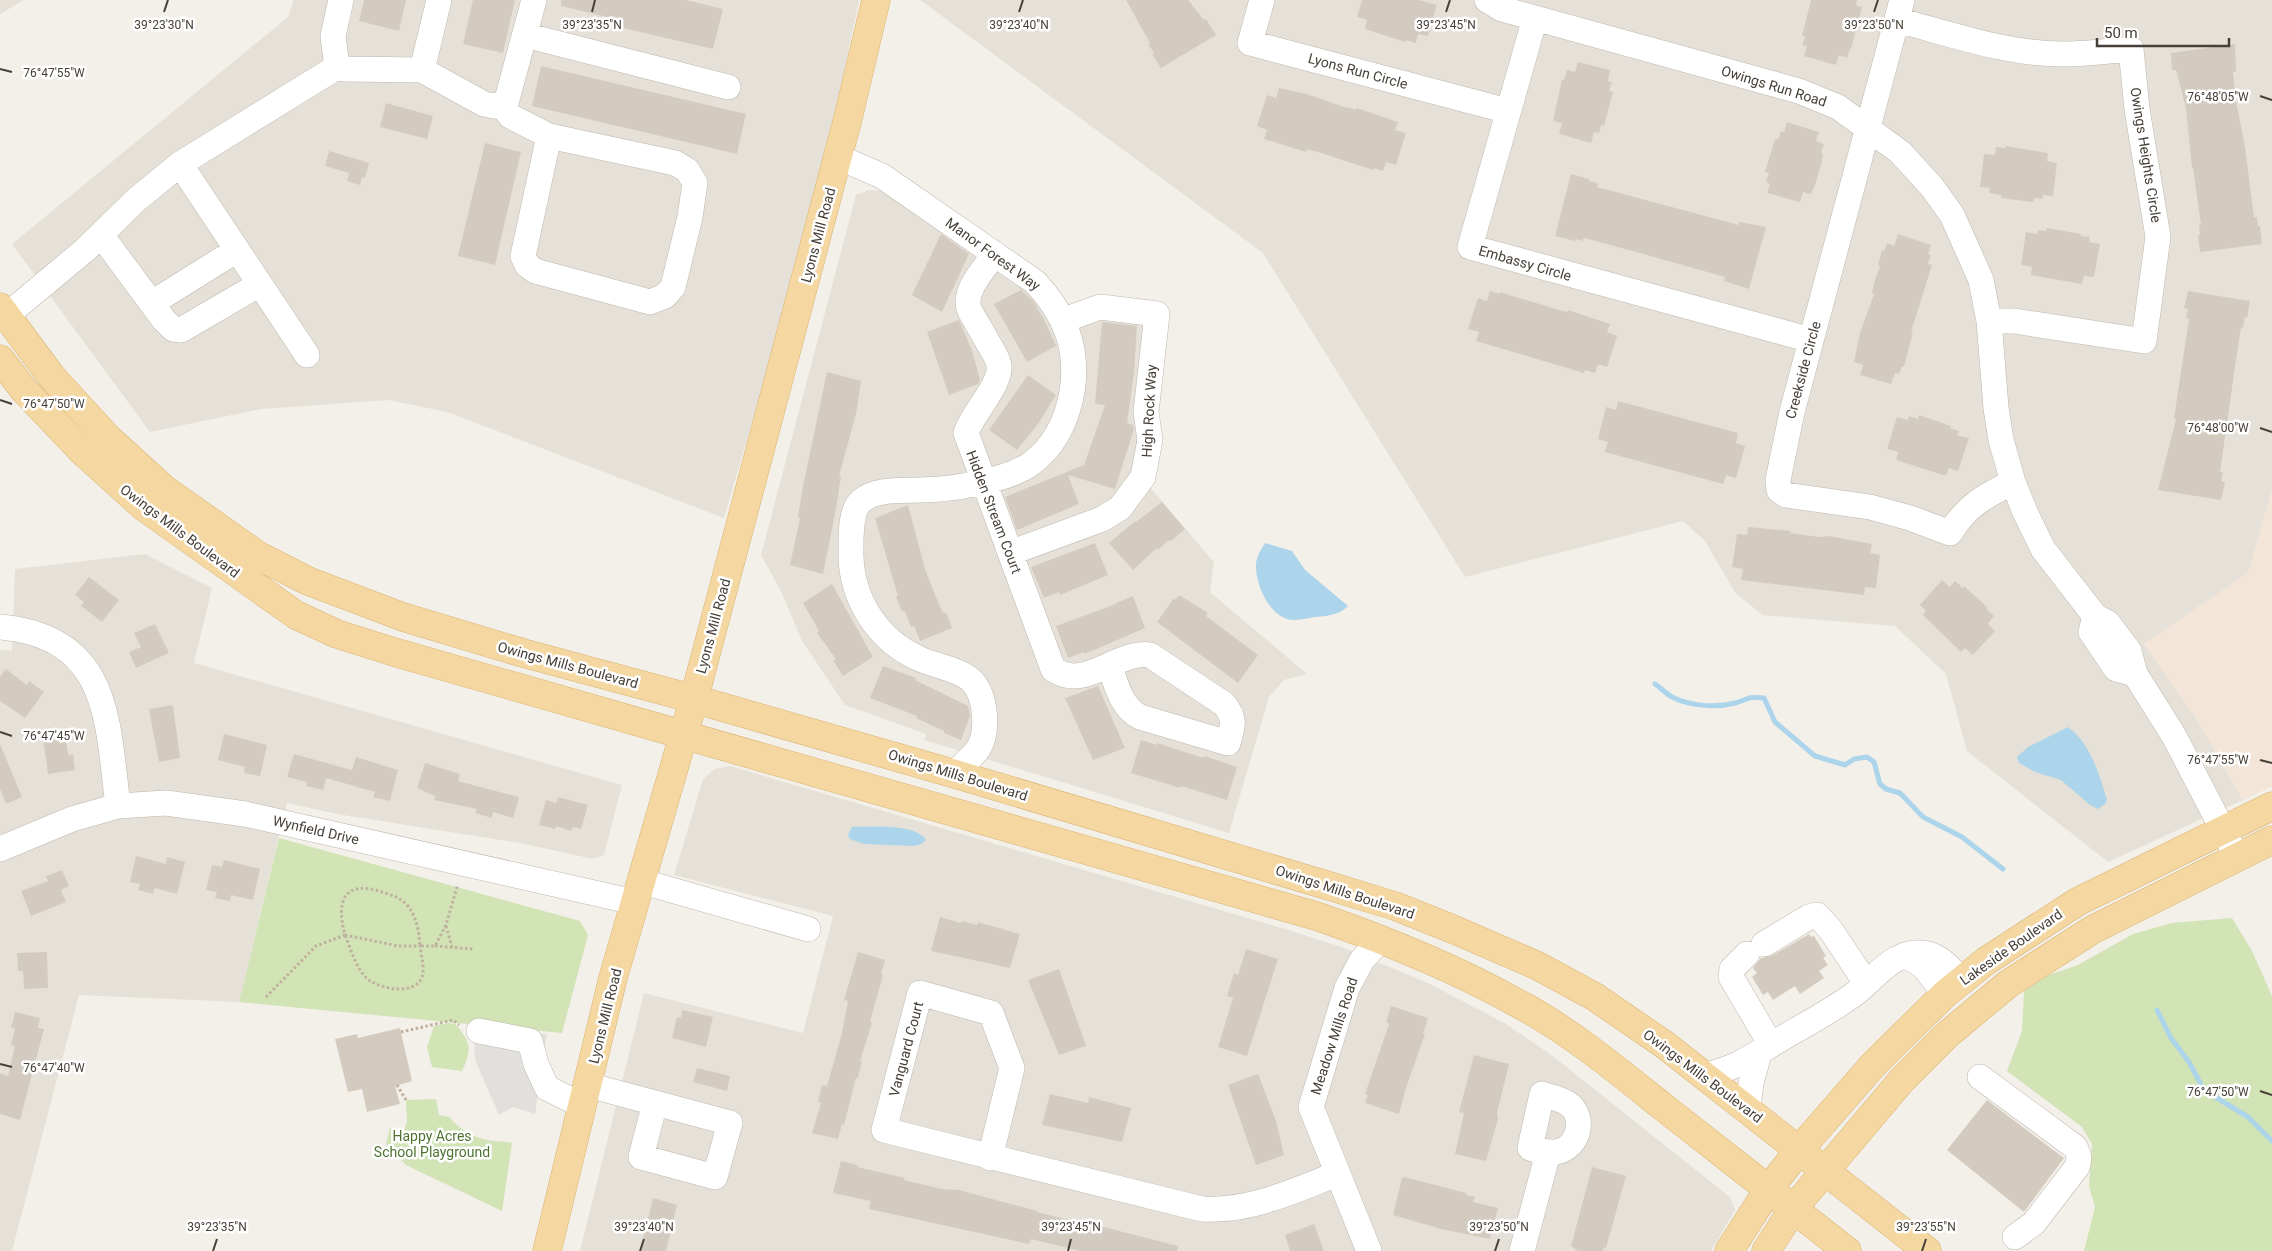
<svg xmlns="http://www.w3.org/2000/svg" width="2272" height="1251" font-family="Roboto,sans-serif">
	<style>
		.residential { fill: #e6e1d8 }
		.commercial { fill: #f3e5d7 }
		.green { fill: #d2e3b6 }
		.parking { fill: #e2e0dd }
		.water { fill: #acd4ea }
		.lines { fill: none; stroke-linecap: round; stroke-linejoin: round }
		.stream { stroke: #acd4ea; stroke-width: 5 }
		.building { fill: #d4cbc0 }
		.minor-casing { stroke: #beb7ad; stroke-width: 26 }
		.major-casing { stroke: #d9b372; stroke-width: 29 }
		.path { stroke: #beb19f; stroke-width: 3; stroke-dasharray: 2.5 2.5; stroke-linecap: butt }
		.minor { stroke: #fff; stroke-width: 25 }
		.major { stroke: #f5d8a1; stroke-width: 28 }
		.ticks { fill: none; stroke: #464038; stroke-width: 2 }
		.labels { text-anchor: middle; stroke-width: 5; stroke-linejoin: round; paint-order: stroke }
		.street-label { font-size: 14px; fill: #464038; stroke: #fff }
		.park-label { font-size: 14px; fill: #4e7331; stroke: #fff }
		.ticks-label { font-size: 12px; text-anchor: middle; fill: #464038; stroke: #fff; stroke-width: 5; stroke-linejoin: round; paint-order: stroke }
	</style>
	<rect width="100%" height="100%" fill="#f3efe9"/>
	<path class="residential" d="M0 0H24L0 14Z
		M294 0H859L840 90 781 323 724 518 447 412 389 400 261 409 150 432 12 244 288 17Z
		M920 0H2272V490L2248 573 2144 644 2198 721 2243 800 2108 862 1967 751 1946 674 1895 626 1763 615 1736 594 1705 541 1683 521 1465 577 1263 253Z
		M869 190 892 191 1046 304 1144 323 1137 472 1214 562 1210 592 1307 674 1284 680 1269 697 1229 833 924 740 926 734 845 705 802 641 781 591 761 555 856 195Z
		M145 554 212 588 194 663 622 785 604 855 593 859 520 843 337 814 287 803 239 1002 79 995 12 1251H0V650L12 651 15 569Z
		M730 766 1292 931 1344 948 1428 983 1506 1024 1550 1054 1730 1197 1735 1210 1711 1251H580L644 993 803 1033 833 916 674 875 703 779 715 769Z"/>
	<path class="commercial" d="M2272 490V786L2243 800 2198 721 2144 644 2248 573Z"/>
	<path class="green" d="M279 838 580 921 588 935 562 1033 239 1002Z
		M2232 918 2252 951 2272 996V1251H2084L2095 1207 2089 1186 2092 1144 2082 1127 2007 1071 2022 1031 2024 991 2040 978 2078 965 2133 934 2172 923Z
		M449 1023 455 1024C471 1041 472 1050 462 1071L432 1067 427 1047 434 1026Z
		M436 1099 439 1115 450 1117C455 1126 473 1137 483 1139 491 1142 501 1140 512 1143L502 1211 406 1165 386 1144 390 1128 404 1131 407 1122 406 1100Z"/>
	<path class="parking" d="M473 1026 547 1034 535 1114 513 1107 499 1115 475 1060Z"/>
	<path class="water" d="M1265 543 1292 551 1305 570 1348 606C1339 615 1327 616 1315 617 1308 618 1299 620 1292 620 1269 617 1255 584 1256 564 1257 556 1261 549 1265 543Z
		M2068 727C2091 744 2099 774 2107 800L2105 804 2098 809 2090 805 2061 780 2035 772 2019 763 2017 757 2028 747Z
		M852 827C870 827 915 823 926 840L921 844 914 846 864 844 850 839 848 835Z"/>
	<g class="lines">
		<path class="stream" d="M1655 684C1661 688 1667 695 1674 698 1691 706 1716 708 1735 703 1750 699 1746 696 1764 698L1775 722 1815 756 1845 765 1854 759 1867 757 1874 762 1880 784 1886 789 1900 793 1923 817 1962 837 2003 869
			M2157 1010 2171 1038 2189 1062 2204 1090 2248 1117 2272 1141"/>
	</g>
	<path class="building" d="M364 0H406L399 31 359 21Z
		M473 0H515L503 53 463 44Z
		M561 0H686L723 9 713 49 619 27 620 20 561 6Z
		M1126 0H1188L1204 20 1206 19 1216 35 1161 68 1152 54 1154 53 1148 44 1150 43Z
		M1362 0H1419L1437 5 1428 36 1418 34 1416 43 1406 40 1405 42 1365 29 1367 20 1357 17Z
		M1811 0H1857L1856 5 1862 7 1851 49H1850L1847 58 1839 55 1836 65 1804 56 1807 46 1802 45 1805 37 1802 36Z
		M2235 44 2236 72H2233L2236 101 2245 147 2254 217H2257L2258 226H2260L2262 244 2200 252 2198 235H2200L2199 225H2201L2193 168H2192L2186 108 2176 70H2172L2171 53Z
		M1578 62 1610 70 1608 81 1612 82 1609 91 1613 92 1604 126 1601 125 1599 133 1594 132 1591 143 1559 134 1562 123 1553 121 1562 79 1564 80 1567 70 1575 72Z
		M541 66 746 114 737 154 532 106Z
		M1279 88 1307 94 1347 108V107L1356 110 1357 108 1398 122 1395 130 1406 133 1396 165 1386 162 1383 171 1374 168 1373 170 1315 151 1306 150V152L1264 139 1267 130 1257 126 1267 95 1276 98Z
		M386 103 433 116 427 139 380 127Z
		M1787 122 1819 132 1816 141 1824 144 1821 153H1823L1822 162 1815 185 1811 194 1803 192 1800 202 1767 193 1770 184 1766 182 1769 173 1765 172 1775 139 1778 140 1781 131 1784 132Z
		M485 143 521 152 495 265 458 256Z
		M2006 146 2048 153 2047 161 2057 163 2053 196 2043 195V199L2034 198 2033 202 2001 198V195L1989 193 1990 188 1980 187 1984 154 1995 155 1996 147 2006 148Z
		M329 151 369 163 365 178 362 177 360 185 347 181 349 173 325 166Z
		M1571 174 1589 179V181L1598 183 1597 187 1739 225V222L1766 227 1749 289 1724 281 1725 277 1629 250 1584 238 1583 241 1576 239 1575 241 1555 236Z
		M2047 228 2081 234V236L2090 237 2089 242 2100 244 2094 277 2084 276 2082 284 2031 275 2032 267 2021 265 2026 232 2037 234 2038 230 2046 231Z
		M941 234 969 254 942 312 912 295Z
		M1898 234 1931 245 1928 254 1931 255 1928 264 1932 265 1911 332H1913L1904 367 1902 366 1899 374 1895 373 1891 384 1860 375 1863 365 1854 362 1860 333 1874 294 1872 293 1874 283 1880 266 1878 265 1882 250 1884 251 1887 243 1894 246Z
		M1021 290 1034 302 1041 315H1042L1056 346 1027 362 994 304Z
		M1490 291 1499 294 1500 292 1559 310 1568 312V310L1610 324 1607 332 1617 336 1607 367 1598 364 1595 373 1585 370 1584 373 1476 341 1479 332 1468 329 1478 298 1487 301Z
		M2188 291 2250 301 2247 318 2245 317 2243 328 2241 327 2234 374 2220 472 2223 473 2221 481 2225 482 2221 500 2158 490 2176 419 2174 418 2189 319 2186 318 2188 309 2184 308Z
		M959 320 972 350 980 380 978 384 949 395 927 332Z
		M1102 322 1137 326 1134 373 1127 423 1133 425 1134 429 1115 489 1068 475 1079 504 1017 530 1005 497 1084 465 1105 405 1095 404Z
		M827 372 861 381 856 414 839 476H841L836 509 823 574 790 565 800 518 798 517 803 486Z
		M1028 375 1056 395 1038 424 1017 450 989 430Z
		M1618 401 1738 433 1736 443 1745 446 1736 478 1726 475 1723 484 1605 452 1608 442 1598 439 1606 407 1616 410Z
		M1919 415 1951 426 1950 428 1959 431 1957 435 1969 438 1958 471 1949 468 1946 476 1896 460 1898 452 1887 449 1897 417 1908 420 1909 416 1918 419Z
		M1162 502 1185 529 1171 541 1169 540 1158 550 1157 548 1133 570 1109 543 1135 521 1136 522Z
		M908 505 925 569 938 602 943 613 946 612 952 628 920 641 914 626 911 627 905 611 902 612 896 597 898 596 875 518Z
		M1748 527 1791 531 1790 533 1819 537 1829 536 1872 544 1870 553 1880 555 1876 588 1865 587 1864 595 1741 580 1743 569 1732 567 1737 534 1747 535Z
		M1095 543 1108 575 1060 595 1059 592 1044 598 1031 567Z
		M89 577 119 600 102 622 81 606 84 602 75 595Z
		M1942 580 1950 587 1955 581 1963 588 1964 586 1988 608 1986 609 1994 616 1988 624 1995 631 1973 655 1965 648 1961 652 1923 615 1926 611 1920 605Z
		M832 584 873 657 843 676 833 660 836 659 817 633 819 631 803 603Z
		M1179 595 1208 613 1206 616 1258 655 1238 683 1157 622 1174 598 1175 600Z
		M1133 596 1145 628 1085 654 1084 652 1068 658 1056 626 1116 604V603Z
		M155 624 169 653 136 668 129 652 141 647 134 633Z
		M883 666 916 678 915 680 968 706 970 716 961 740 944 733V731L916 718 917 716 870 698Z
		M6 669 27 685 29 681 44 692 25 718 0 701V677Z
		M1098 686 1125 748 1093 760 1065 698Z
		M173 705 180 758 159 762 149 709Z
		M65 734 68 755 73 754 75 770 48 774 43 737Z
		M224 734 267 745 260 776 244 773 245 767 218 760Z
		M1141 740 1157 745V743L1204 758 1205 756 1237 767 1227 800 1181 786 1180 788 1131 773Z
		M0 744 22 797 6 804 0 789Z
		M294 754 352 770 356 757 398 770 390 801 373 797 375 792 326 778 323 790 306 786 307 782 287 777Z
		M425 763 460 774 458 781 519 797 513 818 493 812 492 818 475 813 477 809 434 800 435 796 417 788Z
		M558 797 588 805 581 829 573 827 571 831 556 826 555 829 539 825 546 800 556 803Z
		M136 856 166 864 167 857 185 862 177 894 155 888 153 894 138 890 140 884 130 882Z
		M224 860 260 869 253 900 231 895 230 901 215 898 217 892 206 890 212 865 222 867Z
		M62 870 69 886 61 890 66 902 31 916 21 891 48 881 46 876Z
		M940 917 961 923 962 921 977 925 978 922 1020 934 1010 968 931 951Z
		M1809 934 1811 937 1814 936 1826 956 1823 958 1828 965 1819 971 1824 978 1800 994 1795 986 1773 1000 1768 992 1763 995 1752 977 1757 973 1753 968 1761 958 1771 956Z
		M1246 949 1278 959 1247 1056 1218 1047 1233 998 1227 996 1234 973 1238 975Z
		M47 952 48 988 24 989 23 971H18L17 953Z
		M858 952 885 960 881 974 883 975 870 1022 872 1023 860 1061H862L858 1078H856L844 1125 842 1124 838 1139 812 1133 821 1103 818 1102 822 1085 827 1086 842 1033 848 1001 844 1000Z
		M1059 969 1086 1046 1059 1055 1028 980Z
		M1391 1006 1428 1018 1423 1034H1425L1406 1088 1399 1114 1365 1103 1368 1095 1365 1094 1389 1024 1386 1022Z
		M682 1010 713 1017 706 1047 672 1038 677 1017 681 1018Z
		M15 1012 40 1018 38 1028 44 1029 20 1120 0 1114V1073L8 1076 15 1046 11 1045 15 1028H11Z
		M400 1028 412 1081 395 1086 400 1104 367 1112 362 1089 348 1092 335 1039 357 1034 358 1038Z
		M1474 1055 1509 1064 1497 1113 1498 1119 1486 1161 1455 1154 1464 1113 1459 1112Z
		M697 1068 730 1076 727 1091 693 1082Z
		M1258 1074 1276 1121 1284 1155 1256 1165 1228 1085Z
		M1050 1094 1088 1103 1089 1097 1131 1108 1122 1142 1042 1125Z
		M1987 1100 2064 1158 2024 1212 1947 1150Z
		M841 1161 858 1165 857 1167 905 1178 904 1180 942 1189 959 1190 1037 1211V1212L1076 1222V1220L1178 1246 1177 1251H1080L1031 1239 1029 1244 869 1209 871 1201 833 1193Z
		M1592 1167 1626 1176 1606 1248 1604 1247 1603 1251H1578L1571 1246Z
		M1404 1177 1466 1193V1195L1475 1197 1473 1202 1498 1208 1490 1239 1441 1229 1393 1215 1402 1178Z
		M653 1198 677 1205 666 1251H640Z
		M1314 1224 1324 1251H1290L1285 1235Z"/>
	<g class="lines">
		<g class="minor-casing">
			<path id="minor" d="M341 0 333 36 337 67 344 69 422 70
				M439 0 422 70 484 104 494 106 506 103 534 0
				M1262 0 1250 43 1508 111
				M1487 0 1502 9 1799 91 1838 107 1900 152 1932 187 1952 215 1981 280 1989 321 1996 408 2001 440 2013 482 2025 512 2043 549 2095 616 2108 623 2129 651 2135 674 2174 736 2237 857
				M1902 0 1792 412 1778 480 1779 490 1786 495 1870 507 1910 518 1950 533C1967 505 1985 496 2013 482
				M1535 18 1470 247 1811 340
				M1897 20C1951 34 2009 55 2066 54 2087 54 2109 51 2131 49L2137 109 2158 237 2144 341 2014 321H1989
				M525 35 728 87
				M502 105 510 116 549 136 675 163 687 170 695 183 690 217 673 287 665 296 650 302 535 271 527 265 523 256 549 136
				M838 157 882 176 1035 282C1065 314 1079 348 1072 392 1067 420 1054 448 1029 465 1005 481 950 490 920 490 903 491 876 488 861 501 850 511 851 537 851 551 850 598 878 641 920 659 935 666 960 669 972 681 986 696 989 732 978 749 973 757 962 764 955 774
				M180 164 307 355
				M101 235 164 320 173 329 181 330 260 284
				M995 254C985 268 961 292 970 311 975 321 982 331 987 341 991 348 997 356 999 365 1001 386 972 413 966 433L1053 669C1085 692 1117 650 1150 655L1224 704C1236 719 1233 725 1228 743L1140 717C1120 706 1117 685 1109 665
				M152 303 237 250
				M6 316 85 250 136 200 180 164 337 67
				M1010 553 1102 519 1120 508 1143 477 1150 440 1146 412 1157 314 1100 307 1064 320
				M2095 616 2091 632 2116 669 2135 674
				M0 627C110 637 107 719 118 806
				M0 849 72 819 118 806 166 803 245 814 634 902
				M640 881 808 929
				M1764 944 1809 917 1817 915 1830 929 1866 983
				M1747 954 1732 969 1731 977 1771 1045
				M1905 955 1923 966 1945 994
				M479 1031 530 1041 536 1064 547 1088 583 1106
				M1706 1075C1735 1068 1746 1060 1771 1045 1798 1028 1827 1014 1853 995 1873 981 1888 956 1915 953 1936 950 1949 967 1962 981
				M1980 1077 2075 1147C2079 1155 2080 1158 2077 1167L2034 1223 2015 1237
				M588 1085 730 1123 715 1177 641 1157 655 1103
				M1542 1094C1551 1097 1563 1099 1571 1106 1585 1120 1578 1145 1560 1151 1550 1154 1540 1151 1530 1148Z
				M1748 1108 1751 1083 1759 1054
				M990 1158 1012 1068 991 1013 920 993 884 1130 1202 1209C1250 1212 1293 1191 1337 1174
				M1369 1251 1311 1107 1347 988 1362 960 1381 939
				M1522 1251 1548 1153"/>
		</g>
		<g class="major-casing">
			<path id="major" d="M0 307 52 377 108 438 164 489 259 556 308 581 403 617 523 653 694 699 955 774 1326 885 1395 906 1455 930 1538 966 1595 997 1665 1045 1927 1251
				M0 359 24 390 82 451 144 507 296 615 337 634 394 652 1316 916C1386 940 1455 968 1521 1005 1571 1032 1617 1070 1662 1106 1724 1154 1785 1203 1847 1251
				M547 1251 613 978 694 699 848 118 876 0
				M1729 1251 1768 1190 1799 1150 1873 1065 1945 994 1986 961 2077 902 2272 806
				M1766 1251 1793 1209 1902 1080 1948 1034 2008 984 2092 930 2272 840"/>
		</g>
		<path class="path" d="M446 926 452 947
			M345 935 398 946H420C421 955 425 968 422 977 415 996 381 989 369 980 356 970 351 949 345 935Z
			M435 946 473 949
			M266 997 316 946 345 935C336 902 343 879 382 892 392 895 401 898 408 906 417 918 419 932 420 946H435L446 925 458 884
			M401 1032 453 1020 459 1025
			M397 1085 406 1100"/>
		<use href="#minor" class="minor"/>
		<use href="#major" class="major"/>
	</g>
	<path class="ticks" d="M164 12 168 0M592 12 595 0M1019 12 1023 0M1446 12 1450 0M1874 12 1878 0M0 69 12 72M2260 96 2272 100M0 400 12 404M2260 428 2272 432M0 732 12 736M2260 760 2272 763M0 1064 12 1067M2260 1091 2272 1095M213 1251 217 1239M640 1251 644 1239M1068 1251 1071 1239M1495 1251 1499 1239M1922 1251 1926 1239"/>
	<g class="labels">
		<g class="street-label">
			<text transform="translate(1358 71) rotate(15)" y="5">Lyons Run Circle</text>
			<text transform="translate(1774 86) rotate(17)" y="5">Owings Run Road</text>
			<text transform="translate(2146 155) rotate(81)" y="5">Owings Heights Circle</text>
			<text transform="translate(818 235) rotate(-75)" y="5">Lyons Mill Road</text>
			<text transform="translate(993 254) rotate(36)" y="5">Manor Forest Way</text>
			<text transform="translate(1525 263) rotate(16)" y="5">Embassy Circle</text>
			<text transform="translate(1803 370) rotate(-75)" y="5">Creekside Circle</text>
			<text transform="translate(1149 411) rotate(-87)" y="5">High Rock Way</text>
			<text transform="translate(994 512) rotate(69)" y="5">Hidden Stream Court</text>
			<text transform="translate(180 531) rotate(37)" y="5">Owings Mills Boulevard</text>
			<text transform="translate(713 626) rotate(-75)" y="5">Lyons Mill Road</text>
			<text transform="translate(568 665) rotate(15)" y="5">Owings Mills Boulevard</text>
			<text transform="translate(958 775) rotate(17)" y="5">Owings Mills Boulevard</text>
			<text transform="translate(316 830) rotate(13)" y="5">Wynfield Drive</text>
			<text transform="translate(1345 892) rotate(18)" y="5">Owings Mills Boulevard</text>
			<text transform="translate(2011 947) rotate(-35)" y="5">Lakeside Boulevard</text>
			<text transform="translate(605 1016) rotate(-76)" y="5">Lyons Mill Road</text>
			<text transform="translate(1334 1036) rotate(-72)" y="5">Meadow Mills Road</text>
			<text transform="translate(906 1049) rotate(-75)" y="5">Vanguard Court</text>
			<text transform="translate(1703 1076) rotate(37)" y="5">Owings Mills Boulevard</text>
		</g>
		<g class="park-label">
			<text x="432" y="1141">Happy Acres<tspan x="432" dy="16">School Playground</tspan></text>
		</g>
	</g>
	<g class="ticks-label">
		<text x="164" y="29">39°23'30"N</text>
		<text x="592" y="29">39°23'35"N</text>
		<text x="1019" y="29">39°23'40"N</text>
		<text x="1446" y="29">39°23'45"N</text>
		<text x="1874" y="29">39°23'50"N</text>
		<text x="54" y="77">76°47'55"W</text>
		<text x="2218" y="101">76°48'05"W</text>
		<text x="54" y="408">76°47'50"W</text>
		<text x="2218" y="432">76°48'00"W</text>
		<text x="54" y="740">76°47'45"W</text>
		<text x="2218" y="764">76°47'55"W</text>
		<text x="54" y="1072">76°47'40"W</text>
		<text x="2218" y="1096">76°47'50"W</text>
		<text x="217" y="1231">39°23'35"N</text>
		<text x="644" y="1231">39°23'40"N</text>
		<text x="1071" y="1231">39°23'45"N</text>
		<text x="1499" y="1231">39°23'50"N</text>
		<text x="1926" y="1231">39°23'55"N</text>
	</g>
	<path d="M2097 38v8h132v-8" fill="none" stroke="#464038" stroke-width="2.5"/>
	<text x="2104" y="38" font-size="15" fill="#464038" stroke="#ffffff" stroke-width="4" paint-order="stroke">50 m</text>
</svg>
